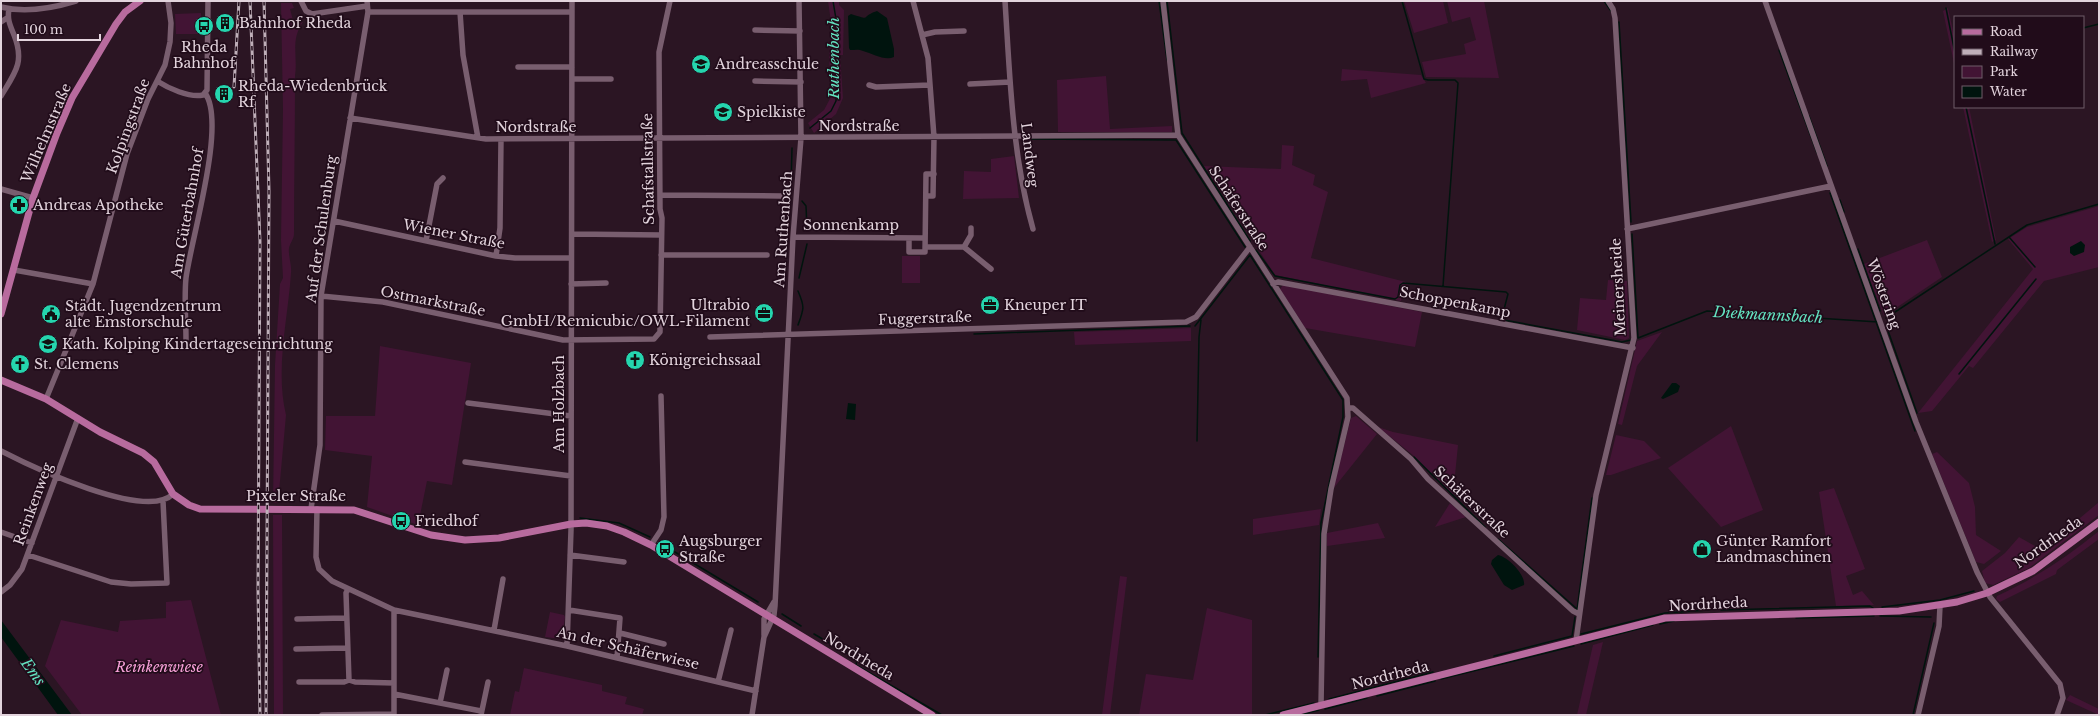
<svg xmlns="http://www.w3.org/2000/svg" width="2100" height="716" font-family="'Libre Baskerville',serif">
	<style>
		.green { fill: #421434 }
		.water { fill: #00140e }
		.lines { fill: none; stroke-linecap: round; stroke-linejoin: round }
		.stream { stroke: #00140e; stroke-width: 1.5 }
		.minor { stroke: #795e6f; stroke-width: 5.5 }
		.major { stroke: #b86b9e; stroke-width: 7 }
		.rail-casing { stroke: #bfafb9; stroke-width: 3 }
		.rail { stroke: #210c1a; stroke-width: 1.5; stroke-dasharray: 4.5; stroke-linecap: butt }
		.labels { text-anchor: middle; stroke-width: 3.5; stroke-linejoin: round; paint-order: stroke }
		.poi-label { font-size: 14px; fill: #e3d4dd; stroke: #210c1a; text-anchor: start }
		.street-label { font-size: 14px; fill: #e3d4dd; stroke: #210c1a }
		.park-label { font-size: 14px; font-style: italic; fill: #f8a1d9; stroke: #210c1a }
		.water-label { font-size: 15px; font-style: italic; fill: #63e2c0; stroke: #210c1a }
	</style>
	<rect width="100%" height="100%" fill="#2b1523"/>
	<path class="green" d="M828 1H839V5L844 10 843 55H840L843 98 836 114 814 133 808 123 824 110 831 97 829 55 832 29Z
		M1404 1H1443L1448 23 1414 33Z
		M1447 1H1484L1499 78 1426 77 1422 62 1466 54 1464 44 1476 40 1470 17 1452 22Z
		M281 3H292L294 8 290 9 294 24 303 22C290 40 298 56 295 76 295 129 294 182 294 234 294 239 290 243 289 248 288 256 292 265 291 273 288 319 275 369 286 415L278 503H273L275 365 280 284 283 278 281 240 283 109Z
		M1948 8 1955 40V68L1943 11Z
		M201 13 202 34H176L175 14Z
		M1342 69 1421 75 1426 83 1371 98 1367 79 1341 81Z
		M1106 76 1110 129 1172 126V132H1058L1057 80Z
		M1963 107H1969L1996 240 1992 242Z
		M1282 145 1294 146 1292 165 1315 175 1313 185 1328 192 1311 258 1406 282 1401 301 1275 275 1204 166 1281 169Z
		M1014 156 1019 198 963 199 964 171 991 172V159Z
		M2099 206V267L2044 281 1973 368 1969 366 1932 411 1918 413 2033 269 2008 239 2027 227Z
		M1927 240 1942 277 1884 316 1864 264Z
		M902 256H920V283H902Z
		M1608 280 1627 281 1629 338 1625 340 1577 330 1580 298 1606 300Z
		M1283 285 1422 312 1415 347 1305 328 1280 289Z
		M1191 328V341L1075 345 1074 332Z
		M1662 332 1637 366 1622 425 1618 424 1637 341Z
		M380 346 471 363 452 485 427 481 418 525 367 507 372 456 325 450 326 416H375Z
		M1356 416 1377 434 1333 489 1351 418Z
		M1731 426 1763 510 1721 527 1668 468Z
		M1378 427 1393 432 1458 445 1453 495 1414 456Z
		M1616 435 1644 441 1661 458 1611 475H1606Z
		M1937 452 1969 483 1975 507 1976 535 2001 551 1984 564 1976 562 1932 454Z
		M1834 488 1865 569 1846 576 1853 595 1862 591 1874 605 1836 606 1819 492Z
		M2099 502V515L2029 568 1993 585 1985 583 1982 571 2005 553 2019 537 2042 550Z
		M1450 503 1466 517 1435 527Z
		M1321 509 1319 525 1253 535V519Z
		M273 515H282L283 715H274Z
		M1378 523 1385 538 1327 546V533Z
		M2099 531V539L2057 570 2056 574 2000 602 1996 599 1997 596C2034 579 2067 557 2099 531Z
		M1120 576 1127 577 1110 715H1102Z
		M191 600 221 715H82L45 666 61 620 118 632 120 621 166 618V602Z
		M1207 608 1252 620V715H1139L1146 674 1193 680Z
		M550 612 564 615 565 617 562 639 545 637Z
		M1603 642 1586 715H1577L1593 645Z
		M524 668 602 685V691L627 697 625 704 644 709 642 715H510L515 691 519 692Z
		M2070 695 2099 709V715L2066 700Z"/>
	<path class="water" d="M877 11 887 18 894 49V57C885 61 873 54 863 51 859 49 855 50 850 50L849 48 848 16 851 14C873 21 859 17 877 11Z
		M2081 241 2085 245 2084 252 2074 256 2070 253V247Z
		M1672 383H1676L1680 386 1678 392 1663 399 1661 398Z
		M848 403 856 404 855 420 846 419Z
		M1498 555C1508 557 1526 575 1524 585L1512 590 1504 585 1491 564 1492 560Z
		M1 620 72 715H58L1 637Z"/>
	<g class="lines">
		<path class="stream" d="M1159 1 1167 60
			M1167 1 1182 133 1250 241
			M1402 1 1424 79 1428 80H1455L1458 83 1443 286
			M1604 1 1611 11
			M1946 8 1955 53
			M1619 22 1631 222
			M2083 28 2099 24
			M1779 50 1817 153
			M1966 107 1995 244
			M1809 116 1827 166
			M810 128 831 111 836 101 837 75 834 54 837 25 833 1
			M1024 139 1176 140 1245 247
			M791 187 792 148
			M1830 193 1915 431
			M1840 200 1844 212
			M802 201 806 206 807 229
			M1632 234 1638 338 1707 311 1878 322
			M2009 237 2035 267
			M1858 249 1880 311
			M1256 250 1275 276 1395 299 1398 297 1400 285 1403 283 1506 292 1508 294 1502 317 1504 320 1622 342 1631 340
			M799 278 807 244
			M798 291C805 307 804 309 798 325
			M1886 318 2027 225 2099 204
			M1886 325 1917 413
			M1195 326 1250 255 1343 400V417L1321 523 1318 657
			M974 334 1190 326
			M1959 374 2036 279
			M1197 441 1199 337 1201 320
			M1414 457 1485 527
			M580 518 619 523 650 537
			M1498 539 1577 609
			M660 543 758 602
			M1882 607 1940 600 1974 591
			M1577 610 1592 498
			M1721 610 1870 606 1873 608
			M782 614 801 626
			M1880 616 1931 617
			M1796 618 1874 616
			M1660 624 1674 621
			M814 634 857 659 856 665 942 715
			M1581 634 1665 613 1709 610
			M1581 644 1653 625
			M1494 656 1572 636 1575 617
			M1441 679 1574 646
			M1377 696 1435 681
			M1329 699 1433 672
			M1325 709 1367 698
			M1265 715 1314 703
			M1300 715 1319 710
			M1913 715 1934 623"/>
		<path class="minor" d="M301 1 306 11 312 14 367 6
			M913 1 928 58 934 137 933 196H926
			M1005 1C1010 78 1012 155 1033 229
			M1163 1 1178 135 1347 398 1348 417 1331 489 1324 534 1321 705
			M1765 1 1916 422 1977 572 1990 597 2060 684 2063 698 2057 715
			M1 7C25 13 53 8 76 1
			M368 12H572
			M460 12 463 55 478 138
			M1 22 7 18
			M755 30 800 31
			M922 35 935 32 964 31
			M518 67H572
			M572 79H611
			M157 81C168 88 189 98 203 95L207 90 208 1
			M755 81 801 82
			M970 84 1010 82
			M869 85 876 87 930 85
			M1 96C15 73 25 62 14 35 10 25 7 19 9 9
			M350 118 486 139 1178 135
			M1 189 33 198
			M660 195 781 196
			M334 221 496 256 515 258H571
			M1627 229 1831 186
			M572 234 661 235
			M793 237 925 238
			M909 238V252H925L926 174H934
			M426 241 437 184 443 178
			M925 247H964L971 235V228
			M964 247 991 269
			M661 255H767
			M496 256 500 228 501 139
			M14 270 93 284
			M571 284 606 283
			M1273 284 1278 282 1633 348
			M321 296 383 302 563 340 654 339 660 332 662 218 660 209 659 52 670 1
			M710 337 1186 322 1196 317 1250 247
			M186 339C186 319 184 298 186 278 191 239 227 123 205 93
			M46 399 93 284 127 154 148 99 165 65 170 42 171 23 168 1
			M468 403 571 416
			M1349 408H1353L1411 459 1428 479 1573 611 1579 614
			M1 451C32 467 146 521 173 494
			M465 462 571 476
			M311 509 320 445 321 296 368 12 367 1
			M317 509 316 557 319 569 332 581 394 610 567 646 756 691
			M1 532 32 543
			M651 545 661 530 664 517 661 396
			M28 555 111 582 131 584 167 583 163 501
			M570 555 624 562
			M348 589 346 593 349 680 355 682 394 683
			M1 592 10 585 22 569 78 418
			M569 610 620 618 617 658
			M297 619 346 618
			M494 630 503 579
			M620 633 664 644
			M764 635V619L774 602
			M1576 641 1596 495 1634 338 1615 18 1613 9 1608 1
			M567 646 571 530 572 1
			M296 649 347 648
			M299 682H344L349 680
			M718 682 731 630
			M394 694 481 711
			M440 703 447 670
			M322 715 394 714
			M394 715V610
			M481 715 488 682
			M752 715 764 637 774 615 775 606 793 237 801 138 799 1
			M1918 715 1939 626 1940 606"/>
		<path class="major" d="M1 314 33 198 57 133 72 98 116 24 125 12 140 1
			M1 380 46 399 100 432 143 453 154 462 173 494 189 505 200 509 354 510 431 535 465 540 499 538 571 524 586 523 607 526 624 532 651 545 932 715
			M1283 715 1665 618 1899 611 1957 602 1987 593 2033 571 2099 522"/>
		<g class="rail-casing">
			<path id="rail" d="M250 1 260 241 258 590 260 715
				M264 1 269 191 266 715
				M234 87 239 1"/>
		</g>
		<use href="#rail" class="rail"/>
	</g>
	<defs>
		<g id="building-disc" transform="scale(1)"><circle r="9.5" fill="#25d5ae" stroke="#210c1a"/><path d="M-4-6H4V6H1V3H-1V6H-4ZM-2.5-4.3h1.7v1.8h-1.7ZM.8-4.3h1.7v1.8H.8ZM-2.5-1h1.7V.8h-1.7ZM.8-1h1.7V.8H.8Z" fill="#111"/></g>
		<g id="bus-disc" transform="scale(1)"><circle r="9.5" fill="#25d5ae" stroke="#210c1a"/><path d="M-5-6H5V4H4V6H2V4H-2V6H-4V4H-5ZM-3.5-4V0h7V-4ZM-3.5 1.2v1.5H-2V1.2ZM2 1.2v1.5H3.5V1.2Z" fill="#111"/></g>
		<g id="school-disc" transform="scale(1)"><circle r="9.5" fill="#25d5ae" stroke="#210c1a"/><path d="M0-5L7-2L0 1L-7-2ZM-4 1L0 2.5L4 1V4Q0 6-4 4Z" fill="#111"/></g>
		<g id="pharmacy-disc" transform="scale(1)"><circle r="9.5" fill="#25d5ae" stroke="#210c1a"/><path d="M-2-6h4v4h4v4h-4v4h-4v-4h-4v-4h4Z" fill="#111"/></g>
		<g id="office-disc" transform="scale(1)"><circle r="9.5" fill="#25d5ae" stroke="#210c1a"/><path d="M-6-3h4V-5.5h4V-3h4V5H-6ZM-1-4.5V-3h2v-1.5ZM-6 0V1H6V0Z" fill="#111"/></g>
		<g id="civic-disc" transform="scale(1)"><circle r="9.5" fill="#25d5ae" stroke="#210c1a"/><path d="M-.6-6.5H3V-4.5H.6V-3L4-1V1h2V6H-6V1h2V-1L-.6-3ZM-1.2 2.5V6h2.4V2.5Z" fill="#111"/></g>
		<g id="church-disc" transform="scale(1)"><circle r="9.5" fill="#25d5ae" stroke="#210c1a"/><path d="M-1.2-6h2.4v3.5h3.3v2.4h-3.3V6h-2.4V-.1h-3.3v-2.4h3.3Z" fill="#111"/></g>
		<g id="shop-disc" transform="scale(1)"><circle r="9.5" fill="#25d5ae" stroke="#210c1a"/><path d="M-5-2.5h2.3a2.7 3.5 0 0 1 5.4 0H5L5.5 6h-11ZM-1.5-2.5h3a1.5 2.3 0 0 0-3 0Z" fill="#111"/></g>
	</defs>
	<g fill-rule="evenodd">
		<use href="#building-disc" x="225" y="23"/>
		<use href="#bus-disc" x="204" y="26"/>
		<use href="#school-disc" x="701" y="64"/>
		<use href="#building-disc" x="224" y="94"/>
		<use href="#school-disc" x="723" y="112"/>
		<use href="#pharmacy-disc" x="19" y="205"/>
		<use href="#office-disc" x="990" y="305"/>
		<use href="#office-disc" x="764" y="313"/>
		<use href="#civic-disc" x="51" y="314"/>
		<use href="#school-disc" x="48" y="344"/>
		<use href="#church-disc" x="635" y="360"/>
		<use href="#church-disc" x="20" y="364"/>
		<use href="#bus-disc" x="401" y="521"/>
		<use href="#bus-disc" x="665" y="549"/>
		<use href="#shop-disc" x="1702" y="549"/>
	</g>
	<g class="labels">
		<g class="poi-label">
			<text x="239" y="28">Bahnhof Rheda</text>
			<text x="204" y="52" text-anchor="middle">Rheda<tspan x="204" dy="16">Bahnhof</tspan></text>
			<text x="715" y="69">Andreasschule</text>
			<text x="238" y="91">Rheda-Wiedenbrück<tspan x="238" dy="16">Rf</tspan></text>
			<text x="737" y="117">Spielkiste</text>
			<text x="33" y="210">Andreas Apotheke</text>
			<text x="750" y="310" text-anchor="end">Ultrabio<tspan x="750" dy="16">GmbH/Remicubic/OWL-Filament</tspan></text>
			<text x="1004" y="310">Kneuper IT</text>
			<text x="65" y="311">Städt. Jugendzentrum<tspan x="65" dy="16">alte Emstorschule</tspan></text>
			<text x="62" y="349">Kath. Kolping Kindertageseinrichtung</text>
			<text x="649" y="365">Königreichssaal</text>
			<text x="34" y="369">St. Clemens</text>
			<text x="415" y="526">Friedhof</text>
			<text x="679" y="546">Augsburger<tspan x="679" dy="16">Straße</tspan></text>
			<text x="1716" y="546">Günter Ramfort<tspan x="1716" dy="16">Landmaschinen</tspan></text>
		</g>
		<g class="street-label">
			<text transform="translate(128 126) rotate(-70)" y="5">Kolpingstraße</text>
			<text x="859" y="131">Nordstraße</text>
			<text x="536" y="132">Nordstraße</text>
			<text transform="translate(46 133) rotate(-67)" y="5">Wilhelmstraße</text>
			<text transform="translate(1030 155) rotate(83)" y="5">Landweg</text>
			<text transform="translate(648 169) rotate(-91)" y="5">Schafstallstraße</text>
			<text transform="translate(1239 208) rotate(57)" y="5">Schäferstraße</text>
			<text transform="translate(187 213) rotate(-80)" y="5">Am Güterbahnhof</text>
			<text x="851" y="230">Sonnenkamp</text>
			<text transform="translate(321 229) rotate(-82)" y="5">Auf der Schulenburg</text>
			<text transform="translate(783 229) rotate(-86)" y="5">Am Ruthenbach</text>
			<text transform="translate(454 234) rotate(11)" y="5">Wiener Straße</text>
			<text transform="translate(1618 287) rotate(-93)" y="5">Meinersheide</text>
			<text transform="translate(1884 294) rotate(70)" y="5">Wöstering</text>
			<text transform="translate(433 301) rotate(11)" y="5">Ostmarkstraße</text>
			<text transform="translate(1455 302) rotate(11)" y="5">Schoppenkamp</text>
			<text transform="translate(925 318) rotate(-2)" y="5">Fuggerstraße</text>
			<text transform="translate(559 404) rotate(-90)" y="5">Am Holzbach</text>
			<text x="296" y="501">Pixeler Straße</text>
			<text transform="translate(1472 502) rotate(43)" y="5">Schäferstraße</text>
			<text transform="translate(33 504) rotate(-70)" y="5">Reinkenweg</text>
			<text transform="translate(2048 542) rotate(-35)" y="5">Nordrheda</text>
			<text transform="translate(1708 604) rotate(-3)" y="5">Nordrheda</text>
			<text transform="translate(628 648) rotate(13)" y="5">An der Schäferwiese</text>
			<text transform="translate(859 656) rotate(31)" y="5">Nordrheda</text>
			<text transform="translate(1390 675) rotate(-14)" y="5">Nordrheda</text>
		</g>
		<g class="park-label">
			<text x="159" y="672">Reinkenwiese</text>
		</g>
		<g class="water-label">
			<text transform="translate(834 58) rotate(-90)" y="5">Ruthenbach</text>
			<text transform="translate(1768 315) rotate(3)" y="5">Diekmannsbach</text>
			<text transform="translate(33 672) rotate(54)" y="5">Ems</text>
		</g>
	</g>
	<rect width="2100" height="716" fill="none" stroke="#e3d4dd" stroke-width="4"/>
	<rect x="1954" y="16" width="130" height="92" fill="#210c1a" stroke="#6f5c68"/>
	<rect x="1962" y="29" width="20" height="6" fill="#b86b9e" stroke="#6f5c68"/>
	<text x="1990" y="36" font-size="12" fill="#e3d4dd">Road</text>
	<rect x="1962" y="49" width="20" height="6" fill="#bfafb9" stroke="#6f5c68"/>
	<text x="1990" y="56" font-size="12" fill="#e3d4dd">Railway</text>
	<rect x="1962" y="66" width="20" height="12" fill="#421434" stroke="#6f5c68"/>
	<text x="1990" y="76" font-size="12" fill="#e3d4dd">Park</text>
	<rect x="1962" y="86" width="20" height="12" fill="#00140e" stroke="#6f5c68"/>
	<text x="1990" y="96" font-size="12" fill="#e3d4dd">Water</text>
	<path d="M18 34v6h82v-6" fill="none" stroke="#e3d4dd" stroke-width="2"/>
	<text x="24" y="34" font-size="12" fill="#e3d4dd" stroke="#210c1a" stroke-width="3" paint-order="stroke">100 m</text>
</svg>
